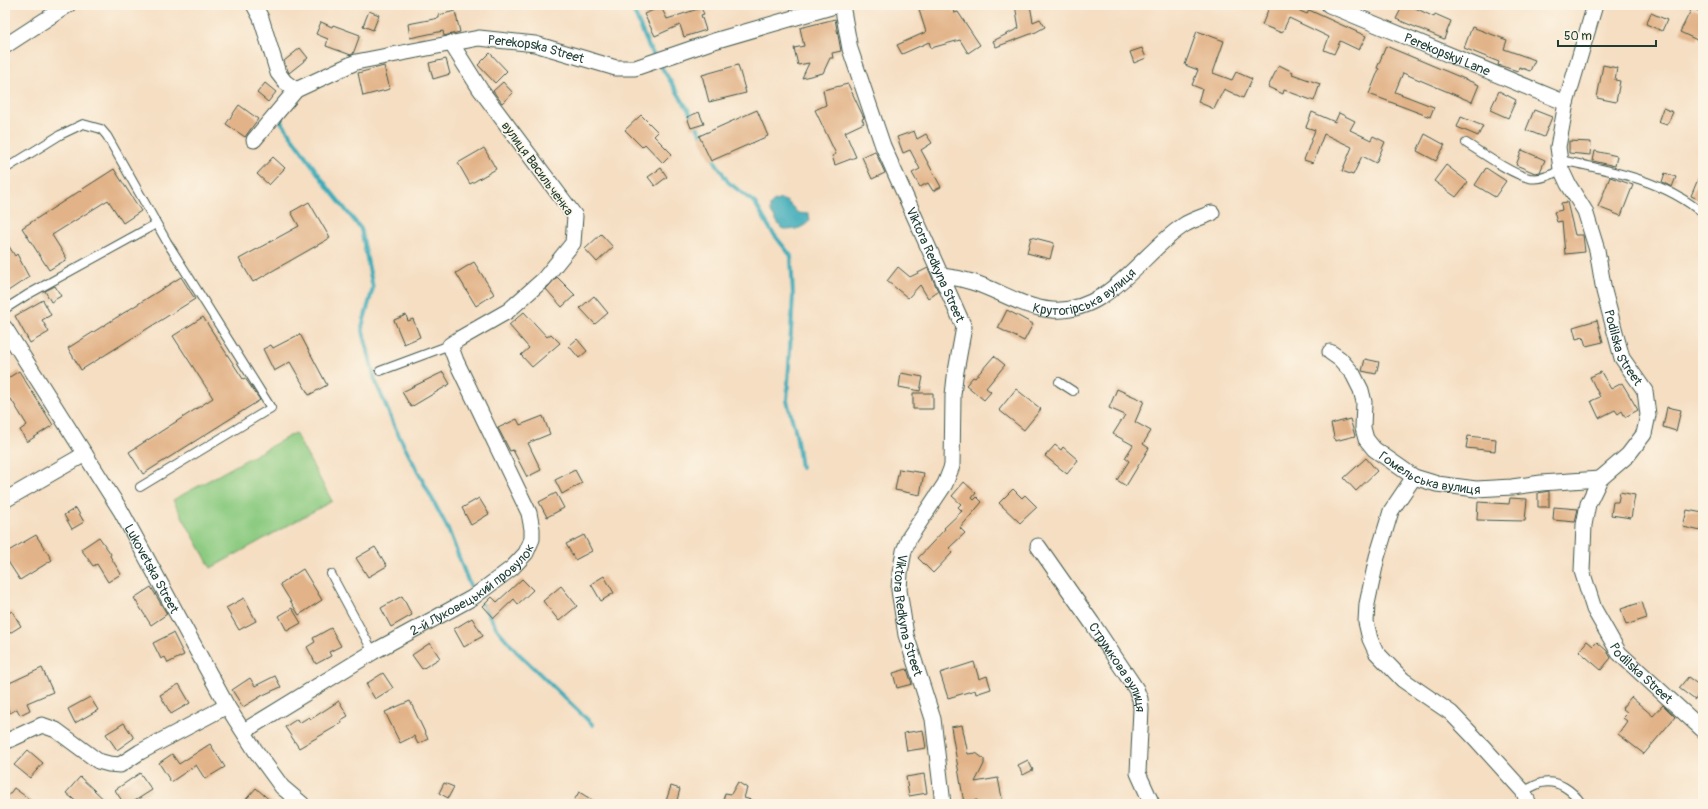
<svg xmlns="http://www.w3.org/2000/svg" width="1708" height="809" font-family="Pangolin,sans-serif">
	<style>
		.green { fill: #8ccb81; stroke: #56845a }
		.water { fill: #3cacb9; stroke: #2e7476 }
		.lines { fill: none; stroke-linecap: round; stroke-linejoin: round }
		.stream { stroke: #3cacb9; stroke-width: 4 }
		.building { fill: #e2b388 }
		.service-casing { stroke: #3f5549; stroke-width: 10 }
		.minor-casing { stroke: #3f5549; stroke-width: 17 }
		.service { stroke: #fff; stroke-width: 8 }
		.minor { stroke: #fff; stroke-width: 15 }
		.labels { text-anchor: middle; stroke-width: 3; stroke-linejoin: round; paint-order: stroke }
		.street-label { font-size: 13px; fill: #1f3d34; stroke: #fcf5e5 }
	</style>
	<rect width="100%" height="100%" fill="#fcf5e5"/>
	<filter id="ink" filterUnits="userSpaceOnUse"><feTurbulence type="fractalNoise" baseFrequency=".025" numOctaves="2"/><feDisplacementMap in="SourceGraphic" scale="8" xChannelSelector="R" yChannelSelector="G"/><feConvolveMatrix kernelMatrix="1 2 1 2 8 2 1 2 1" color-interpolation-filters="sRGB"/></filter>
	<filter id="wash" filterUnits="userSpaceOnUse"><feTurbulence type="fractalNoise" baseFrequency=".012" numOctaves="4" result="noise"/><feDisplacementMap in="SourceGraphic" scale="16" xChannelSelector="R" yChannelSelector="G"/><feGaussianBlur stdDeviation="0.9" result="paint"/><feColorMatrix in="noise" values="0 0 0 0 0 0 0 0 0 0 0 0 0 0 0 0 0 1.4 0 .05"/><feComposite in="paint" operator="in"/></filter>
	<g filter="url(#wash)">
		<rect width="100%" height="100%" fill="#f5dec2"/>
		<path class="green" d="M295 433 332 501 211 568 173 500Z"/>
		<path class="water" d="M781 199 788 202 798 213 809 214 810 220C804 229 790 232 781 228L770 211V205L773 202Z"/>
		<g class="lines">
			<path class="stream" d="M631 5 649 47 655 57
				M659 63 689 111 704 140
				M282 116 280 120 329 189 361 229 373 288 362 327 375 380 396 430 448 529 470 586
				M711 155 728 182 755 203 772 232 791 256 793 296 787 401 796 433 801 468
				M482 604 498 630 516 651 593 725"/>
		</g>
		<g id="blocks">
			<path class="building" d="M937 5H952L954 13 958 12 980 45 968 53 960 40 931 48 929 42 902 54 897 45 926 32 919 10Z
				M1015 5H1030L1033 22 1040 19 1045 27 1036 32 996 47 993 41 1019 28Z
				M1270 5H1286L1307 14 1309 10 1366 36 1359 50 1340 41 1334 54 1324 50 1329 37 1289 18 1282 33 1262 25Z
				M1403 5H1409L1434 17 1435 14 1451 21 1444 39 1396 19Z
				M661 7 667 19 701 8 704 14 701 15 706 30 684 37 680 25 655 36 644 14Z
				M1692 8 1703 13V29L1697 40 1680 32Z
				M369 11 379 15 373 30 363 26Z
				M455 11 460 32 444 36 443 31 410 38 408 24 439 18V15Z
				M1651 13 1667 20 1662 31 1646 24Z
				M835 19 841 51 832 53 833 58H830L823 73 802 78 809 63 798 65 794 48 804 46 800 28Z
				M321 22 332 27 333 25 360 35 353 54 351 55 326 46 328 39 316 34Z
				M1472 27 1507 40 1504 49 1535 60 1530 71 1519 67 1518 71 1498 65 1499 62 1464 48Z
				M1197 31 1224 41 1213 73 1232 80 1236 72 1252 79 1243 98 1224 89 1214 109 1198 102 1202 89 1192 85 1198 70 1185 65Z
				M1386 46 1479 85 1472 102 1403 73 1395 92 1434 107 1430 117 1369 94 1379 69 1377 68Z
				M300 48 308 58 289 73 284 61Z
				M1142 48 1146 58 1134 63 1130 52Z
				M490 53 507 71 495 83 478 65Z
				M446 59 450 74 433 79 429 63Z
				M738 65 746 93 709 102 702 75Z
				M1279 65 1293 72 1292 74 1320 84 1314 101 1284 90 1283 94 1268 87Z
				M1603 65 1617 68 1615 80 1620 81 1616 102 1597 98Z
				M384 66 390 89 363 96 358 73Z
				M503 82 513 93 502 103 493 91Z
				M265 83 276 92 268 102 257 93Z
				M848 84 863 116 864 118 862 119 864 123 845 132 856 157 835 165 832 156 836 154 815 110 826 105 823 90Z
				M1499 91 1516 100 1508 118 1490 110Z
				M239 105 258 119 245 137 226 124Z
				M1663 108 1673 112 1667 125 1658 122Z
				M757 110 768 136 711 161 699 136Z
				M1534 110 1552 117 1544 137 1526 130Z
				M699 112 704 124 691 128 687 117Z
				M1312 112 1335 122 1339 113 1355 121 1350 130 1371 140 1373 136 1385 142 1376 163 1362 156 1353 175 1342 171 1352 147 1324 134 1313 163 1304 160 1315 130 1306 127Z
				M641 115 658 132 654 136 672 154 663 163 645 144 642 147 625 130Z
				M1461 117 1483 126 1478 136 1457 127Z
				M914 131 917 139 926 134 932 143 921 150 941 187 933 191 928 183 920 187 912 173 920 169 910 150 903 153 897 137Z
				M1425 134 1445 145 1436 161 1417 151Z
				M1569 141 1591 142 1590 155 1569 153Z
				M484 148 496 169 470 184 458 163Z
				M1522 150 1545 160 1540 172 1535 173 1516 165Z
				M875 151 885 173 872 179 862 157Z
				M1595 151 1617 156 1615 166 1593 161Z
				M273 157 285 168 269 185 257 174Z
				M1446 165 1468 182 1456 197 1434 181Z
				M1703 167V201L1691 196Z
				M661 168 667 177 655 186 648 177Z
				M1486 168 1506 181 1495 197 1475 185Z
				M114 169 141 211 123 223 108 200 52 235 67 259 49 270 22 228Z
				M1665 173 1676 177 1672 187 1662 182Z
				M1610 177 1633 185 1621 216 1598 207Z
				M309 202 330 238 253 282 239 259 299 226 291 212Z
				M1567 202 1575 235H1583L1585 252 1565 254 1562 221 1557 222 1554 212 1562 210 1561 203Z
				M601 234 613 247 597 262 585 249Z
				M1031 237 1054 243 1050 259 1027 253Z
				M5 240 15 256 17 254 29 277 5 293Z
				M474 262 494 294 476 306 456 273Z
				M898 267 910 277 928 268 938 291 928 298 920 285 908 298 887 281Z
				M181 277 195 299 81 370 68 348Z
				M557 277 575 295 562 307 546 289Z
				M55 286 61 296 51 302 45 291Z
				M594 296 608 313 595 324 580 308Z
				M43 300 51 315 42 320 49 332 30 343 15 316Z
				M1007 310 1033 324 1024 341 998 328Z
				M524 312 547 337 551 334 560 343 532 367 521 355 529 348 509 325Z
				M406 315 408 321 413 319 420 337 404 344 394 320Z
				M203 317 243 379 245 378 260 400 143 474 129 452 213 398 173 336Z
				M1597 320 1603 342 1586 346 1583 337 1576 339 1573 327Z
				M300 334 327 385 309 395 290 362 274 371 263 349 271 345 273 348Z
				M577 339 587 351 579 358 569 346Z
				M994 356 1005 365 986 388 991 392 984 400 966 385 973 377 975 378Z
				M1365 359 1379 362 1376 374 1362 371Z
				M19 371 53 425 27 442 20 430 27 425 11 399 5 403V380Z
				M443 372 450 384 411 407 402 392Z
				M1601 372 1611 389 1622 383 1638 410 1625 417 1622 411 1618 414 1615 410 1599 418 1591 401 1600 397 1590 377Z
				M901 373 923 377 920 391 899 387Z
				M1016 389 1041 409 1024 430 999 410Z
				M1117 389 1144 401 1135 422 1151 431 1143 444 1149 448 1126 486 1117 480 1129 461 1125 458 1133 445 1113 434 1125 415 1109 408Z
				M913 393H933V409H913Z
				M1667 407 1681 410 1676 431 1663 427Z
				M543 416 550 434 528 443 541 470 527 477 513 450 510 451 498 428 517 419 520 425Z
				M1350 419 1355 436 1335 441 1331 424Z
				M1468 436 1496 439 1495 451 1466 448Z
				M1055 445 1061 450 1063 447 1078 460 1067 474 1045 456Z
				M1366 458 1377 471 1356 491 1344 478Z
				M899 469 924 473 920 495 895 490Z
				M575 470 582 483 562 494 555 480Z
				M964 482 976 493 972 498 974 500 977 497 982 502 960 528 965 533 949 548 953 552 933 573 918 558 945 529 944 528 962 511 958 507 961 504 952 496Z
				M1013 489 1022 498 1025 495 1037 507 1020 523 999 503Z
				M1549 491V507H1538V493Z
				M1620 492 1635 495 1631 518 1611 515 1613 502H1618Z
				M556 493 564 508 547 517 539 502Z
				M479 498 489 514 471 525 462 508Z
				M1510 498 1527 499 1525 521 1477 520 1478 502 1509 504Z
				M1554 507 1578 509 1575 522 1553 520Z
				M76 508 84 522 72 529 64 515Z
				M1687 510 1703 513 1701 531 1683 527Z
				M36 535 52 560 20 580 5 557V553Z
				M584 535 592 551 575 560 566 544Z
				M99 537 111 554 110 556 121 574 108 582 97 564 93 566 81 549Z
				M375 547 387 566 368 577 356 558Z
				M303 569 322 600 299 615 280 584Z
				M604 576 614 593 601 601 591 584Z
				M522 579 533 590 518 604 514 599 494 618 483 606 492 597 497 602Z
				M561 586 577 606 559 621 543 601Z
				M151 587 167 614 151 625 134 598Z
				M402 596 412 615 391 627 381 608Z
				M244 598 256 621 239 630 226 608Z
				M1642 602 1647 618 1626 625 1621 609Z
				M292 608 301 623 287 631 279 616Z
				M12 611 21 626 5 636V615Z
				M472 618 483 636 464 647 454 629Z
				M331 628 341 646 329 652 331 656 316 664 307 647 315 642 313 638Z
				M173 633 184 655 168 663 165 657 161 659 153 643Z
				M1587 641 1593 646 1597 642 1607 651 1611 658 1601 670 1579 651Z
				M430 643 440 658 422 669 412 655Z
				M974 662 979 679 987 676 991 689 976 694 975 690 948 698 940 673Z
				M42 668 53 692 27 703 30 710 20 715 17 709 10 713 5 703V685Z
				M907 669 912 684 897 688 893 673Z
				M383 673 393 688 375 699 366 684Z
				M275 676 281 687 263 695 243 707 232 690 250 678 255 686Z
				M1688 677 1703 688 1695 700 1679 688Z
				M179 684 190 703 171 714 160 695Z
				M90 697 98 710 75 723 68 709Z
				M1631 697 1653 716 1663 705 1675 717 1644 754 1618 734 1627 721 1623 718 1628 713 1622 708Z
				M339 701 348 716 341 720 342 723 299 748 285 727 297 719 299 723 309 717 311 719Z
				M410 701 428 739 418 744 414 736 400 743 385 712Z
				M124 723 134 738 117 750 106 734Z
				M962 725 968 754 976 753 984 759V764L975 782 998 778 1003 803 978 804 977 800 964 803 951 727Z
				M923 730 926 748 907 751 904 733Z
				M210 744 225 767 205 779 196 765 171 782 159 763 172 754 179 764Z
				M28 750 43 763 30 778 14 765Z
				M1028 760 1033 770 1023 775 1018 765Z
				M140 773 152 790 130 804H124L115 790Z
				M924 774 927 793 909 796 906 777Z
				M80 777 109 804H79L66 793Z
				M738 782 747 788 744 798 755 801 754 804H722L725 793 731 794Z
				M444 783 454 787 448 798 439 793Z
				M671 786 680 789 676 804H665Z
				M14 788 36 804H5V800Z
				M256 788 274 804H242Z
				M579 792 599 804H572Z"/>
		</g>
	</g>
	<g filter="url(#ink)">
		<use href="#blocks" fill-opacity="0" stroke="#3f5549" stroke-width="1"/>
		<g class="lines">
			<g class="service-casing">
				<path id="service" d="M1466 143C1482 153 1511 174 1529 178 1540 180 1552 175 1561 169
					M1560 160C1608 170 1665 180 1703 214
					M5 169 60 135 83 124 101 129 107 136 167 242 271 408 140 487
					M5 309 27 295 156 224
					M380 371 450 345
					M1059 382 1073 391
					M331 574 373 652
					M1523 791C1529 789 1535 785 1541 783 1558 779 1573 791 1582 804"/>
			</g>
			<g class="minor-casing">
				<g id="minor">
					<path d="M254 5 261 18 278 73 285 82 296 90"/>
					<path id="s1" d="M842 5 850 49 883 146 964 327 955 377 953 395 952 466 945 484 909 538 904 551 900 573 899 590 906 635 933 719 943 804"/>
					<path id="s2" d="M1329 5 1566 103"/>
					<path id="s3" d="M1595 5 1566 103 1558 147 1561 169 1568 184 1585 211 1597 250 1604 291 1622 358 1645 391 1648 415 1644 434 1628 455 1600 479 1588 504 1584 525 1582 571 1594 609 1619 653 1703 730"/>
					<path d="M5 46 68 5"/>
					<path id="s4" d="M254 140 296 90 356 62 479 38 535 44 616 68H635L714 41 838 5"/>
					<path id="s5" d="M942 276C952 277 962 279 972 282 999 290 1023 308 1052 310 1109 314 1141 253 1184 225 1192 220 1202 217 1212 213"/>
					<path id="s6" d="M5 328 121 511 227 706 255 750 282 787 302 804"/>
					<path id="s7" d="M1330 352 1340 359 1353 374 1361 390 1364 402 1363 428 1366 439 1374 449 1414 477 1437 484 1476 489 1512 487 1541 483 1600 479"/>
					<path d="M1414 477 1391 511 1377 557 1367 604 1366 622 1370 639 1376 652 1403 680 1451 713 1475 738 1523 791 1529 804"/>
					<path d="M5 500 85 454"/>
					<path id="s8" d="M1038 546 1092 623 1136 689 1140 699 1141 709 1138 773 1152 804"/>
					<path id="s9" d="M244 731 373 652 472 598 512 568 526 553 532 539V529L529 513 456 361 450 345 459 339 508 311 544 279 573 243 575 216 480 89 451 43"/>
					<path d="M5 742 42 725 56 730 98 761 109 764 120 765 140 752 227 706"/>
				</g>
			</g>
			<use href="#service" class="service"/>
			<use href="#minor" class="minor"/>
		</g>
	</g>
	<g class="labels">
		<g class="street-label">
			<text dy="5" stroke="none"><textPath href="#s4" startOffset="315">Perekopska Street</textPath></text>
			<text dy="5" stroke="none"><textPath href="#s2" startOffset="128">Perekopskyi Lane</textPath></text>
			<text transform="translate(538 168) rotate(54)" y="5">вулиця Васильченка</text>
			<text dy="5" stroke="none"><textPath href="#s1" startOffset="277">Viktora Redkyna Street</textPath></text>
			<text dy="5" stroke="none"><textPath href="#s5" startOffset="153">Крутогірська вулиця</textPath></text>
			<text dy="5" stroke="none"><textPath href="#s3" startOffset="360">Podilska Street</textPath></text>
			<text dy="5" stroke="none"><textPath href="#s7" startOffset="175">Гомельська вулиця</textPath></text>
			<text dy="5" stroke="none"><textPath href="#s6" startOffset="282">Lukovetska Street</textPath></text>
			<text dy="5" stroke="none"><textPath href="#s9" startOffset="269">2-й Луковецький провулок</textPath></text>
			<text dy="5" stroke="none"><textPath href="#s1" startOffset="649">Viktora Redkyna Street</textPath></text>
			<text dy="5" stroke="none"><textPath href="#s8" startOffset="146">Струмкова вулиця</textPath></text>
			<text dy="5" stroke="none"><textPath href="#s3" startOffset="732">Podilska Street</textPath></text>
		</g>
	</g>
	<rect width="1708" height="809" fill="none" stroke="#fcf5e5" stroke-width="20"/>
	<path d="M1558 40v6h98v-6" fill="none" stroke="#1f3d34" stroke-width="2"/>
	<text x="1564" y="40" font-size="12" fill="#1f3d34" stroke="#fcf5e5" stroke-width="3" paint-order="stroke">50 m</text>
</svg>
